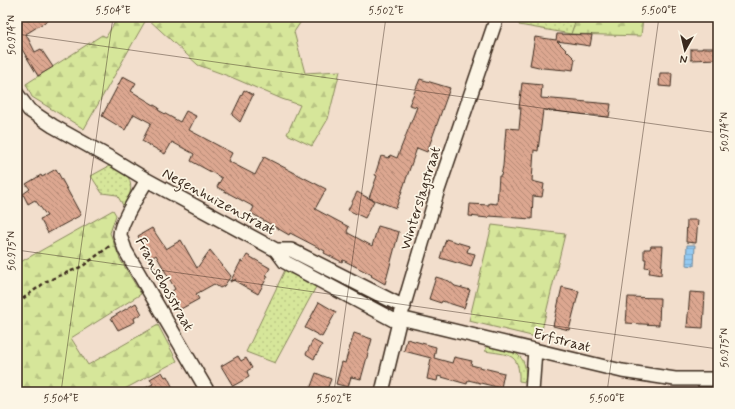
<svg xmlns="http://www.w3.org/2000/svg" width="735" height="409" font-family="Mynerve,sans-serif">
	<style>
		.grass { fill: url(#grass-dots); stroke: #88885c }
		.forest { fill: url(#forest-firs); stroke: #88885c }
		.water { fill: url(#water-rules); stroke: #70899d }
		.building { fill: url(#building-back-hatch); stroke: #3b2a1e }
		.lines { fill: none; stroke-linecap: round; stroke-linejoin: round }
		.street-casing { stroke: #3b2a1e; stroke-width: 16 }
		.path { stroke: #3b2a1e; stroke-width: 2.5; stroke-dasharray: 4 3; stroke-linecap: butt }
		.street { stroke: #fcf5e5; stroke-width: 13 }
		.ticks { fill: none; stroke: #3b2a1e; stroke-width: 1; stroke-opacity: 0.45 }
		.labels { text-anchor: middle; stroke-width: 3.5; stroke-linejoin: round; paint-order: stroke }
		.street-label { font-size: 15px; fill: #3b2a1e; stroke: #fcf5e5 }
		.neatline { fill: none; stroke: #3b2a1e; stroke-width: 1.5 }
		.ticks-label { font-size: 10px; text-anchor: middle; fill: #3b2a1e }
	</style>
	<defs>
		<pattern id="grass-dots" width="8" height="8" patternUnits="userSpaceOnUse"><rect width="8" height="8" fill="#d6e69a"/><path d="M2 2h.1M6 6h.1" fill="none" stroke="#b9c584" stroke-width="1.8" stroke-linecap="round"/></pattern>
		<pattern id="forest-firs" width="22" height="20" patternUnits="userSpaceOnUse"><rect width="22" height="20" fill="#d6e69a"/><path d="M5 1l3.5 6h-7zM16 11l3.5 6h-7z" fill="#b9c584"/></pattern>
		<pattern id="water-rules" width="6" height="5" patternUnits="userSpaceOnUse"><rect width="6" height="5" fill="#93c9f1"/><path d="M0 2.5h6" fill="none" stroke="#80adce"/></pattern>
		<pattern id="building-back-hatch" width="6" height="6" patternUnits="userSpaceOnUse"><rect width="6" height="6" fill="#dca790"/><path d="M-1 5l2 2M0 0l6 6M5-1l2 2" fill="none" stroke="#b48875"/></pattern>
	</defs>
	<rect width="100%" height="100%" fill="#f2decc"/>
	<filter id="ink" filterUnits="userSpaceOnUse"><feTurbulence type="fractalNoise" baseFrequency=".025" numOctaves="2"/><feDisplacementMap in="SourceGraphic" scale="8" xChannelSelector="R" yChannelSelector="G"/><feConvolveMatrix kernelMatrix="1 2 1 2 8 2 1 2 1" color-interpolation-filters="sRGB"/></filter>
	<g filter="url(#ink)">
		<path class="grass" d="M520 17H577L571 34 519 25Z
			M111 165C114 167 119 169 123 171 135 181 131 196 124 207L117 195 102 193 91 176Z
			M293 257 375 298 381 306 370 305 291 260Z
			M285 270 316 287 275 363 246 352Z
			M487 345C512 351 529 351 525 382L519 381C520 352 508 355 485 351Z"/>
		<path class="forest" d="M118 17H304L294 32 305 73 340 71 328 119 312 146 287 134 300 105 282 99 231 77 198 65 147 18 84 129 32 97 26 84 102 35 106 37Z
			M577 17H643L641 36 571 34Z
			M113 210 116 215 110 233 120 259 141 294 71 338 88 365 158 325 177 361 119 392H17V264Z
			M492 225 565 234 540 338 469 321Z"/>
		<path class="water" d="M687 245H695L694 266 686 265Z"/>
		<path class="building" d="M17 17H53L26 34 35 52 41 49 53 67 38 76 17 41Z
			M557 34 592 35 590 46 557 41 575 59 573 70 567 69 566 70 543 68 530 65 535 37 556 40Z
			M702 48H718V59L691 60V49H702Z
			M660 73H672L671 87 659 86Z
			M123 76 136 83 131 91 159 108 158 110 180 122 186 111 196 116 189 130 232 153 228 161 255 175 264 157 326 189 315 209 349 227 347 231 348 233 372 246 378 226 399 232 385 284 371 276 372 275 343 260 342 262 324 253 325 251 290 233 289 235 251 213 254 207 217 187 222 178 191 161 194 154 172 142 165 154 142 141 151 123 134 114 125 130 102 116Z
			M420 79 450 88 427 152 417 148 396 208 369 198 377 176 375 175 381 156 389 158 390 155 397 158 417 107 409 105Z
			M522 83 542 85 541 98 611 104 609 117 543 110 538 151 534 150 532 181 544 184 542 197 533 196 532 219 489 216 488 218 469 216 470 204 489 205V203L497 204 499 176H501L503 166 506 128 519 129 521 108H519Z
			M244 90 253 95 240 122 232 115Z
			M56 169 81 215 48 233 40 219 47 216 35 200 28 204 23 194 30 189 26 184 41 175 42 177Z
			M357 192 374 201 365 218 348 210Z
			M687 220H698L696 243 686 242Z
			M152 228 166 249 181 240 197 268 210 250 231 276 224 286 220 288 214 284 196 294 199 299 179 310 169 293 175 289 156 255 150 259 138 236Z
			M446 239 469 246 467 252 475 254 471 267 440 258Z
			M651 246H663L661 275 649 273 650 268 645 267 646 259H644V249H650Z
			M247 255 270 268 266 275 268 276 258 294 235 281 236 279 230 282 241 261 243 262Z
			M436 277 449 281 455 286 470 290 464 308 442 301 441 303 429 299Z
			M562 287 579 291 569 330 553 326Z
			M690 292 705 293 703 328 687 327Z
			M628 297 660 298 659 325 626 323Z
			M319 302 336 312 322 337 305 328Z
			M136 303 142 314 134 318 135 322 118 330 111 318Z
			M354 333 372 339 361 379 351 377 348 387 336 384 342 362 345 363Z
			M407 339 436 347 434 358 452 363 454 357 472 361 471 365 504 373 501 388 468 380 467 384 438 376 437 381 427 379 431 358 404 351Z
			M313 340 322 345 314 359 306 354Z
			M238 356 241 361 246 358 252 368 247 371 249 377 233 386 221 366Z
			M162 372 165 377 167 376 175 392H138L153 384 150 379Z
			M316 373 331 379 326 392H319L310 389Z"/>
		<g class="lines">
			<g class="street-casing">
				<path id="street" d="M17 94 29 110 53 126 114 160 147 180 276 250 285 262 399 323
					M147 180C140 192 120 222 120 235 121 240 124 245 125 250L208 392
					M276 250H291L404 307
					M400 318 622 371 675 379H718
					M382 392 400 318 437 193 497 17
					M532 392 535 350"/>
			</g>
			<path class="path" d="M17 303 47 281 83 266 111 245"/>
			<use href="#street" class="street"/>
		</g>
	</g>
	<path class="ticks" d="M17 34 718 133M17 250 718 349M61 392 113 17M334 392 386 17M607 392 659 17"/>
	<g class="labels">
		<g class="street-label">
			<text transform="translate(420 198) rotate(-73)" y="5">Winterslagstraat</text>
			<text transform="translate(219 201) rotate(28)" y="5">Negenhuizenstraat</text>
			<text transform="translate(165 284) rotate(61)" y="5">Fransebosstraat</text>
			<text transform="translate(562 340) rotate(14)" y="5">Erfstraat</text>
		</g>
	</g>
	<rect width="735" height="409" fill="none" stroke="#fcf5e5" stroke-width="44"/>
	<g transform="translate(685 50) rotate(188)" stroke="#fcf5e5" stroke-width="3" paint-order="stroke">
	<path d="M0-3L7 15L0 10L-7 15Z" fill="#3b2a1e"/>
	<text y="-6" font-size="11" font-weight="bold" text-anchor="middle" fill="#3b2a1e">N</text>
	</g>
	<rect x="22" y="22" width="691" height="365" class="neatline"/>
	<g class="ticks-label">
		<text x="113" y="14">5.504°E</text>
		<text x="386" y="14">5.502°E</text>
		<text x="659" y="14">5.500°E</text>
		<text transform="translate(11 35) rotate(-90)" y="4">50.974°N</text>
		<text transform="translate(724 132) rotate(-90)" y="4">50.974°N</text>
		<text transform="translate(11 251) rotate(-90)" y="4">50.975°N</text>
		<text transform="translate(724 348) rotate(-90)" y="4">50.975°N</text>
		<text x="61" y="402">5.504°E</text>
		<text x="334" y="402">5.502°E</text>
		<text x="607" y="402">5.500°E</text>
	</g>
</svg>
